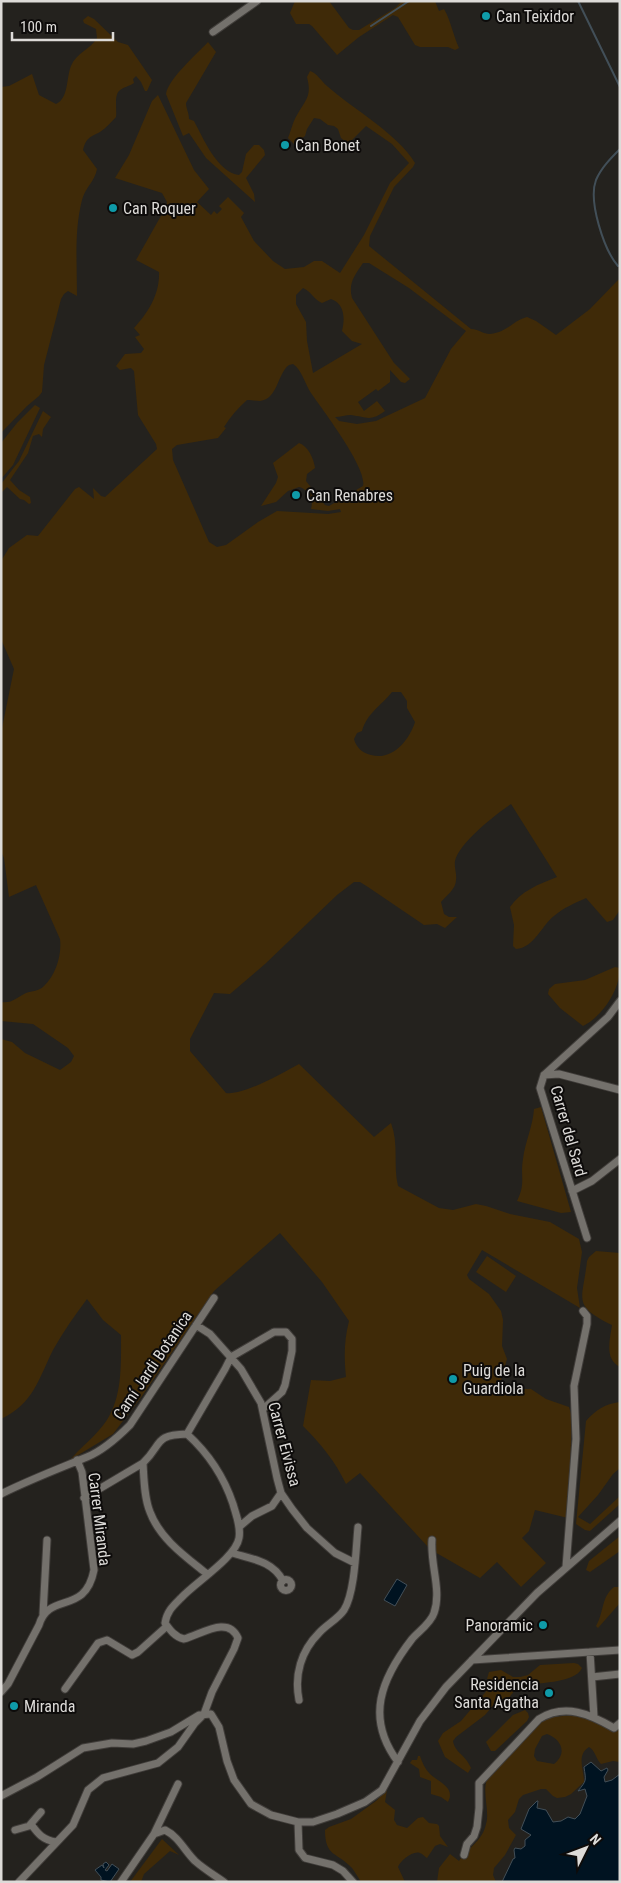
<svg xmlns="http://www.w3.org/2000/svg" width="621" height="1883" font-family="'Roboto Condensed',sans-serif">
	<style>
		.green { fill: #3f2a08; fill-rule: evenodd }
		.water { fill: #001321; stroke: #424f58 }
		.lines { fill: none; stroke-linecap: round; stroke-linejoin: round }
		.stream { stroke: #424f58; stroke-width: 2 }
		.minor-casing { stroke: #403d3a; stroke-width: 9 }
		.minor { stroke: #74716c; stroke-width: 7 }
		.culture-dot { fill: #0f9aa8; stroke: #0d0b0a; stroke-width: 2 }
		.labels { text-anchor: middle; stroke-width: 4; stroke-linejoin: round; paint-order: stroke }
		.poi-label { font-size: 16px; fill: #dddbd8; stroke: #0d0b0a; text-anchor: start }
		.street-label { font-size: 16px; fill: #dddbd8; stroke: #0d0b0a }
	</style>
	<rect width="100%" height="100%" fill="#24221e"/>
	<path class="green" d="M295 1H329L349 28 353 30H359L395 8 402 1H435L439 11 444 9C451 21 453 35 459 48L455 50 448 47H420L415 45 398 17 393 15 359 37 337 55 312 26 309 24H296L290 13Z
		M88 16 94 19 118 42 128 45 152 80 147 91H145L141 82 136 76 133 79 134 83C130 86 123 87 119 91 114 96 117 110 116 117 111 122 106 128 100 132 90 137 86 138 83 150L97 169C95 181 85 188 82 200 74 231 77 264 77 296L68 291 64 294 61 299 44 365 42 392 39 396 27 406 1 433V87L9 86 32 74 39 95 56 104C69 98 66 78 71 66 76 53 91 49 97 38L96 29 84 23 83 20Z
		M208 42 216 52 186 103C186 109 189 112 189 119L194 121C203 138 218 173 239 175L242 172 246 154 254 145H259L264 150 265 155 246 178 254 194 255 202 206 158 189 133 183 136 166 94C168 79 197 54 208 42Z
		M310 71C317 73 321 81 327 86 353 109 398 134 415 163L413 167 394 187 370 236 369 246 471 329C478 329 483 334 490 334 508 332 512 321 527 317L536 321 556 335 590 309 620 278V910L613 920 607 922 586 898C575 903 563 908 554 916 542 925 534 948 516 949L513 946 514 925 510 907C521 891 539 884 557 877L511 804C496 814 459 843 455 861 454 868 457 874 456 880 456 889 446 896 441 902L444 914 449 917H457L445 928 437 924 424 925 368 887 360 882H354L337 895 265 964 230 994 214 993 190 1039V1051L226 1093C242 1096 283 1073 299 1064L374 1137 391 1123C399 1144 393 1165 398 1186L439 1208 453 1210 476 1204 486 1206 510 1214 550 1222 579 1239 582 1252 577 1288 580 1308 482 1250 467 1275 469 1279 489 1294 501 1311 503 1320 502 1346 507 1359 500 1383 502 1393C511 1400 516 1393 523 1389H531L546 1399 569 1407 572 1417 568 1518 535 1510 529 1531 522 1538 546 1563 521 1587 497 1562 480 1578 433 1551 435 1538H429L428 1547 360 1473 346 1484C335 1461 321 1444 303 1426L311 1380 330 1381 346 1377C344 1357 344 1341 349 1321L322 1282 280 1233 214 1291 142 1396 113 1434 70 1460C79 1449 91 1440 100 1429 123 1404 121 1367 121 1335L103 1320 87 1299C75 1315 63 1332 53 1350 38 1380 34 1403 1 1419V1039L12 1042 25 1053 60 1070 71 1062 74 1056 68 1048 33 1024 1 1021V1002C12 1004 17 997 26 993 32 991 39 991 44 986 56 975 62 954 60 939L36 885 9 897 4 858 1 851V733L14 669 1 639V561L9 548 27 535 38 536 75 489 79 487 94 499 93 488 101 496 105 497 157 449 156 444 138 415 134 371 131 368 120 370 116 366 125 354 141 353 144 349 135 337 140 335 134 328C148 313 160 294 159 272L136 260 166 207 167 202 162 193 115 178 129 155 152 101 158 95 194 170 209 189 197 202 211 215 214 211 217 214 222 209 219 206 228 197 244 213 241 217 254 241 273 261 285 269 304 267 314 261H322L340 273 364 235 390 183 409 163 392 144 366 126 348 144 341 138 338 129 334 126 328 125 320 119 314 118 307 129 305 136 294 144 288 138C291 131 293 121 297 115 306 99 312 96 307 77ZM363 263H369L409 288 466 331 451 349 425 398 376 421 357 424 339 421 335 417C340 417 346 415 351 415 367 417 370 422 385 411L377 401 364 411 358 402 376 389 378 391 390 382V370L401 382 405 383 410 379 394 363 352 298C348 283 355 275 363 263ZM303 288C311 291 314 300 322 303L331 299C345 304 345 319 342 331L352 341 362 344 313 373 307 341 306 322 296 304V295ZM293 364C302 370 305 384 311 393 322 409 368 469 363 486L329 506 325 505 306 481 307 474 315 468C314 459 308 446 299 443L273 463 278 477 276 483 261 506 276 502 288 491 299 487C308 489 314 499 311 509L328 511 340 509 341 512 328 514 277 511 258 522 226 545 217 547 209 542 173 460 172 449 177 445 218 438 226 428 224 427C230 417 238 408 247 400 251 400 256 401 260 401 278 399 277 374 289 365ZM392 692H401L407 701V708L415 722C409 741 392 761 371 755 362 753 356 747 354 739L357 733 362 731C367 713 381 706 392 692Z
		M35 405 40 408 13 465 1 479V443L17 423Z
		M43 411 51 417 43 429 42 437 39 434 33 436 28 453 10 480 19 490 30 497 31 503 29 504 24 500 20 499 7 487 1 493V484L19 461Z
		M615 967 620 968C620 989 603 1016 583 1026L560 1008 548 994 549 989 555 984 585 980Z
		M541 1107 571 1212 561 1213 517 1201C526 1183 520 1177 523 1159 525 1142 533 1126 534 1109Z
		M596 1251 620 1253V1367C604 1359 610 1339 612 1325 571 1305 583 1300 587 1261L589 1257Z
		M487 1256 516 1276 506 1292 476 1272Z
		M620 1402V1468L613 1474 598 1495 578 1517 590 1524 620 1496V1504L590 1531 585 1530 576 1524 586 1421C596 1410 604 1404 620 1402Z
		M620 1536V1551L590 1572 586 1570 589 1561Z
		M614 1587H620V1603L598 1628 596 1626C604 1613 601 1597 614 1587Z
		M574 1663 578 1664 582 1668C575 1684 535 1682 519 1687L515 1690 508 1699H499L496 1702 485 1715 456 1737 453 1741C455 1753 465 1754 471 1768L468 1773 445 1757 438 1741 443 1733 461 1721 489 1688 491 1682 487 1679 489 1672 501 1670 513 1677H520L528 1675 540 1665Z
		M525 1710 528 1713 529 1717 527 1721 495 1751H491L486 1742 513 1715Z
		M572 1715 620 1727V1762L613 1761 601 1764C596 1759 595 1750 589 1747 576 1755 584 1770 584 1782L571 1794 565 1797 557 1798 553 1796 546 1789H541L523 1795 519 1799 515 1812 508 1820 509 1828 516 1835 505 1855 494 1868 493 1875 496 1882H437L439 1868 450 1854 459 1861C468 1847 482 1842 486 1824 490 1811 482 1794 487 1779 489 1772 534 1727 542 1721L554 1717ZM547 1734C561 1739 568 1753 554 1764L537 1761 534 1756 535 1749 542 1736Z
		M418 1756H420C422 1762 425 1769 430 1774 438 1782 456 1787 448 1802L441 1797 431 1794V1781L420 1777 419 1769 410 1763 412 1760H417Z
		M387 1790 385 1802 395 1810 394 1820 397 1825 407 1828 418 1818 423 1817 429 1823 437 1824 439 1826 440 1836 448 1847 440 1844 435 1846 427 1858C425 1857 423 1854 420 1853 413 1850 400 1861 398 1867L405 1882H361C358 1877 355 1872 352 1868 337 1852 325 1857 325 1830L329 1827 351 1819 376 1801Z
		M162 1839 179 1855 170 1851 144 1874 141 1882H130Z"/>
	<path class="water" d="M397 1579 407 1585 395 1606 384 1600Z
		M591 1762 601 1771 607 1768 608 1770 604 1777 605 1782 612 1780 620 1774V1882H502L513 1859 515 1858 514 1850 515 1848 521 1849 525 1846V1840L531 1835 521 1829 529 1809 537 1801H538L537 1808 546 1810 553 1822 561 1821 568 1817 575 1819 580 1814 587 1796 585 1789 578 1791C587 1780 586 1781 584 1767Z
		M106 1862 109 1865 105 1870 107 1871 112 1864 119 1869 110 1882 101 1880V1877L95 1870 102 1865 104 1868 103 1864Z"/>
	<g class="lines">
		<path class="stream" d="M578 1 620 87
			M371 26 409 1
			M618 266C604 250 588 201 596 180 601 168 611 158 620 149"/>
		<g class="minor-casing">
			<path id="minor" d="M213 32 257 1
				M544 1075 559 1074 620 1090
				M572 1191 592 1181 620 1159
				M587 1238 540 1088 544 1075 608 1017 620 1001
				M196 1325 210 1334 241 1369 261 1403 277 1478 281 1493 292 1509 307 1528 335 1553 355 1563
				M187 1434 225 1369 231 1357 274 1332H286L292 1339V1351L285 1385 282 1392 263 1409
				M1 1494C29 1480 58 1469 87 1457 102 1451 118 1437 130 1425L214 1298
				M84 1498 143 1463
				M239 1527 252 1516 272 1506 281 1493
				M232 1553C252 1559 273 1561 283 1581
				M566 1567 576 1439 574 1386 587 1324V1316L583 1311
				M280.5 1585a5.5 5.5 0 1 1 11 0a5.5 5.5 0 1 1-11 0Z
				M43 1614 47 1540
				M590 1652 594 1717
				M472 1660 620 1650
				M592 1677 620 1674
				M65 1689 98 1643 107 1640 132 1655 138 1652 167 1626
				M1 1692 8 1684 39 1625C49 1591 85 1616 94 1570L82 1472 77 1460
				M299 1700C294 1675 301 1651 319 1633 326 1625 338 1619 344 1610 355 1593 356 1547 358 1527
				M398 1762C365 1718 381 1679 412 1639 418 1632 431 1623 434 1613 442 1590 430 1565 432 1540
				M1 1796 37 1777 83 1748 112 1743 133 1744 146 1741 171 1732 199 1715 211 1714 219 1727 227 1761 234 1780 251 1804 271 1815 298 1822H313L337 1814 365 1802 382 1790 420 1721 446 1687 537 1593 620 1521
				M298 1822 299 1850 305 1858 333 1865 343 1871 353 1882
				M31 1824C38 1834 43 1840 56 1842
				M15 1830 29 1826 41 1812
				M154 1834 165 1830C179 1837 184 1850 195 1861 204 1869 214 1875 224 1882
				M464 1855 467 1844 474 1836 477 1827 479 1808V1783L539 1719C565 1703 590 1714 614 1728L620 1723
				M19 1882 73 1825 88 1790 103 1778 158 1763 178 1747 195 1723 204 1714 212 1692 234 1649 238 1638C228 1615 202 1634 184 1639 175 1637 170 1630 165 1623 167 1611 173 1606 181 1598 196 1582 236 1557 239 1538 241 1526 236 1515 233 1504 224 1477 208 1453 187 1434 153 1435 163 1444 143 1463 144 1479 144 1497 150 1512 160 1539 186 1557 207 1574
				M121 1882 154 1834 178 1784"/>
		</g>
		<use href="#minor" class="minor"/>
	</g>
	<g class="culture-dot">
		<circle cx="486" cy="16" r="5"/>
		<circle cx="285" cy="145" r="5"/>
		<circle cx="113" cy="208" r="5"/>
		<circle cx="296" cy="495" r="5"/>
		<circle cx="453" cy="1379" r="5"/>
		<circle cx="543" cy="1625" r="5"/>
		<circle cx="549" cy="1693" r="5"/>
		<circle cx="14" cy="1706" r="5"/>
	</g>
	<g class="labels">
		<g class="poi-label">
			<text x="496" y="22">Can Teixidor</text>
			<text x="295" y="151">Can Bonet</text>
			<text x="123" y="214">Can Roquer</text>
			<text x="306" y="501">Can Renabres</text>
			<text x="463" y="1376">Puig de la<tspan x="463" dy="18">Guardiola</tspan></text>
			<text x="533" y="1631" text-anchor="end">Panoramic</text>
			<text x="539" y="1690" text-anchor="end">Residencia<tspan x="539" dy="18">Santa Agatha</tspan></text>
			<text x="24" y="1712">Miranda</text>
		</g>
		<g class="street-label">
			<text transform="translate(569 1131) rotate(74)" y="6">Carrer del Sard</text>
			<text transform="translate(152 1365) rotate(-56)" y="6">Camí Jardi Botanica</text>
			<text transform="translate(285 1444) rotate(75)" y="6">Carrer Eivissa</text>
			<text transform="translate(100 1519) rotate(83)" y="6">Carrer Miranda</text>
		</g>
	</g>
	<rect width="621" height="1883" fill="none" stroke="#dddbd8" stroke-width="5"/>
	<g transform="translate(586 1848) rotate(48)" stroke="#0d0b0a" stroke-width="4" paint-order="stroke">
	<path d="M0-4L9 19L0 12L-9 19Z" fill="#dddbd8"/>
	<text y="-8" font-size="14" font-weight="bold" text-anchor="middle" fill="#dddbd8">N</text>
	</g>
	<path d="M12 32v8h101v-8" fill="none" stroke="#dddbd8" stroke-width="2.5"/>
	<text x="20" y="32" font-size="15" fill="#dddbd8" stroke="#0d0b0a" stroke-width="4" paint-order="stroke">100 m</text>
</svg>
